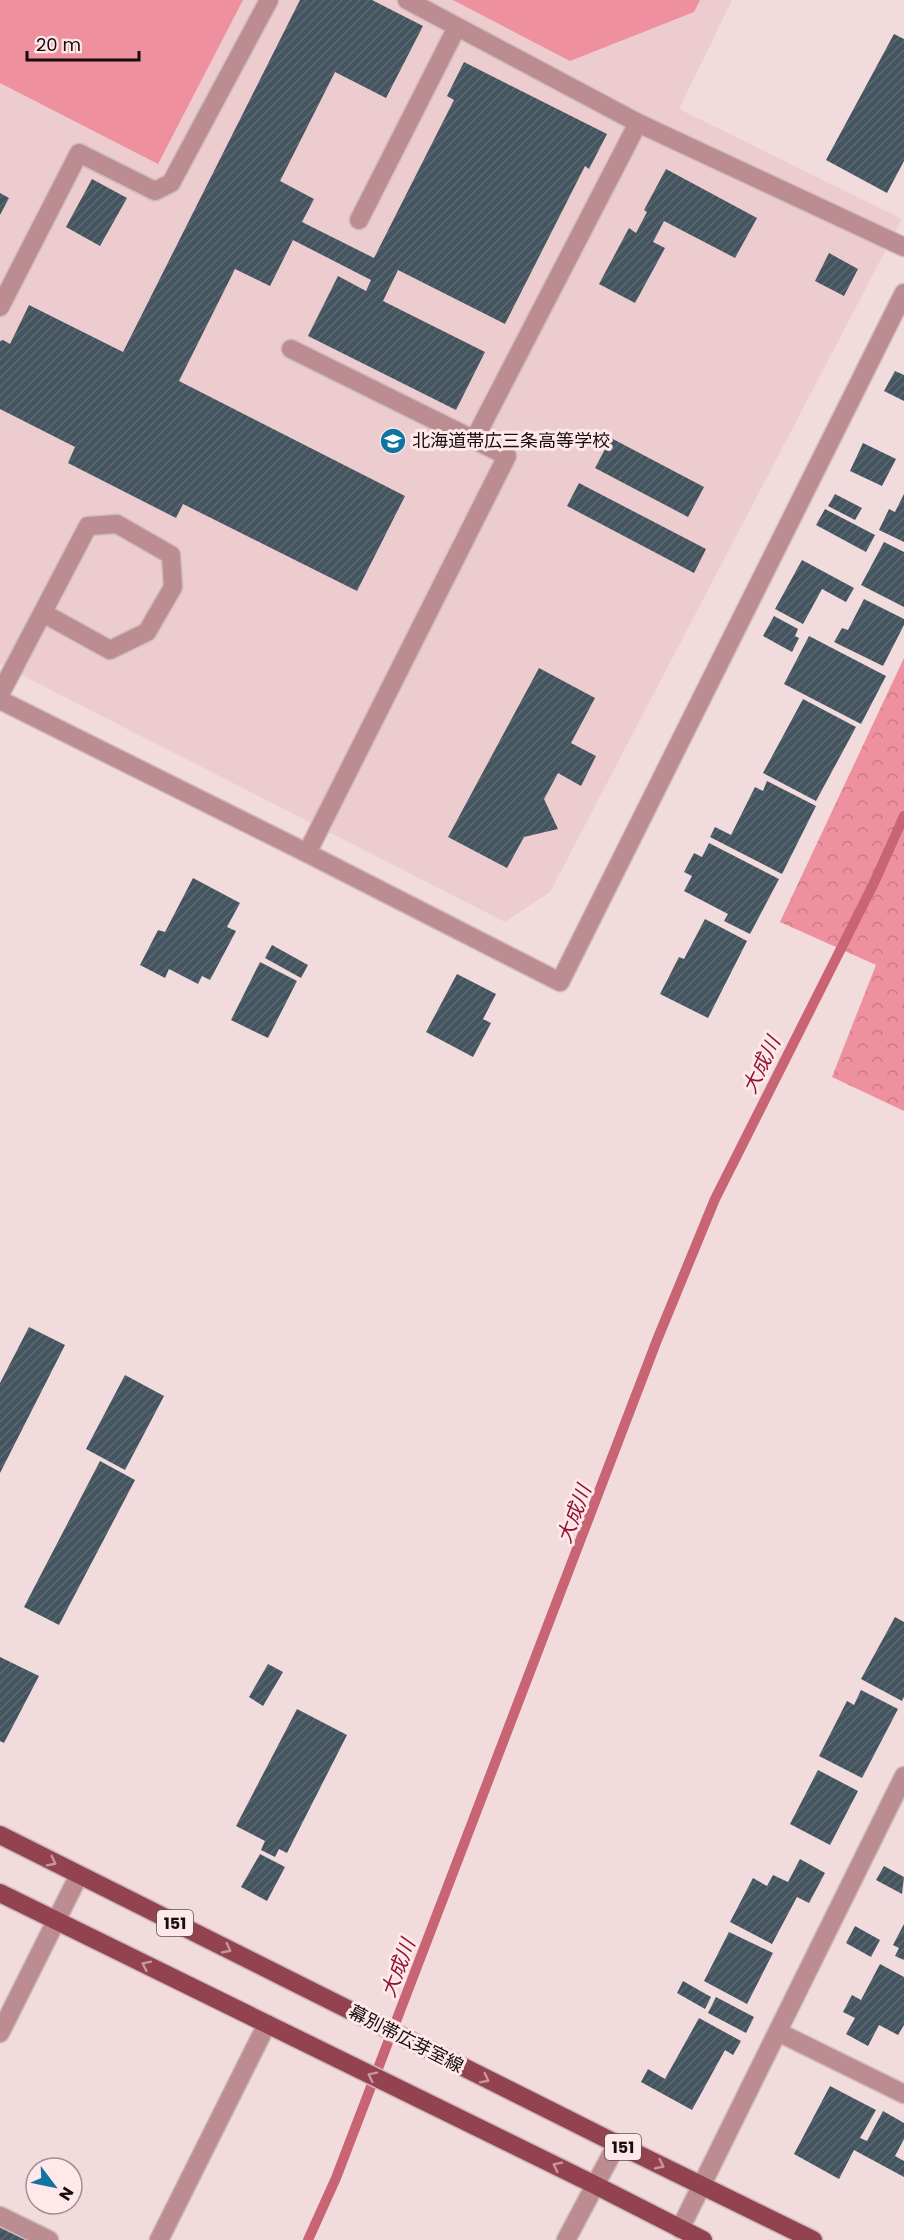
<svg xmlns="http://www.w3.org/2000/svg" width="904" height="2240" font-family="Poppins,'Noto Sans JP',sans-serif">
	<style>
		.built { fill: #eccccf }
		.forest { fill: url(#forest-crowns) }
		.park { fill: #ee909d }
		.lines { fill: none; stroke-linecap: round; stroke-linejoin: round }
		.stream { stroke: #c86474; stroke-width: 10 }
		.building { fill: url(#building-hatch) }
		.lane-casing { stroke: #cfbabc; stroke-width: 21 }
		.street-casing { stroke: #cfbabc; stroke-width: 21 }
		.primary-casing { stroke: #cfbabc; stroke-width: 21 }
		.lane { stroke: #bb8c91; stroke-width: 18 }
		.street { stroke: #bb8c91; stroke-width: 18 }
		.primary { stroke: #934350; stroke-width: 18 }
		.oneway { stroke: #c9969d }
		.labels { text-anchor: middle; stroke-width: 6; stroke-linejoin: round; paint-order: stroke }
		.shield { fill: #ffe8ea; stroke: #5b4f50; stroke-width: 1.5 }
		.shield-label { font-size: 16px; font-weight: bold; fill: #150d0e }
		.poi-label { font-size: 18px; fill: #150d0e; stroke: #ffe8ea; text-anchor: start }
		.street-label { font-size: 18px; fill: #150d0e; stroke: #ffe8ea }
		.water-label { font-size: 20px; font-style: italic; fill: #901338; stroke: #ffe8ea }
	</style>
	<defs>
		<pattern id="forest-crowns" width="20" height="18" patternUnits="userSpaceOnUse" patternTransform="scale(1.5)"><rect width="20" height="18" fill="#ee909d"/><path d="M2 6a3 3 0 1 1 6 0M12 15a3 3 0 1 1 6 0" fill="none" stroke="#cb7b86"/></pattern>
		<pattern id="building-hatch" width="6" height="6" patternUnits="userSpaceOnUse" patternTransform="scale(1.5)"><rect width="6" height="6" fill="#45555f"/><path d="M-1 1l2-2M0 6l6-6M5 7l2-2" fill="none" stroke="#5c6871"/></pattern>
	</defs>
	<rect width="100%" height="100%" fill="#f2dbdd"/>
	<path class="built" d="M0 0H732L679 109 902 219 550 892 505 922 0 664Z"/>
	<path class="forest" d="M904 658V1111L832 1077 876 965 780 922Z"/>
	<path class="park" d="M0 0H243L158 164 0 83Z
		M453 0H700L694 12 570 61Z"/>
	<g class="lines">
		<path class="stream" d="M308 2240 336 2178 657 1340 715 1199 874 883 904 816"/>
	</g>
	<path class="building" d="M300 0H372L423 26 386 98 335 72 280 181 314 199 302 222 374 258 454 100 447 96 464 62 607 134 589 169 585 166 505 324 398 270 383 301 485 352 456 410 308 336 338 276 366 291 371 280 293 240 270 286 235 269 179 381 405 496 357 591 183 504 176 518 68 463 75 447 0 409V341L3 340 10 344 29 305 123 352Z
		M894 34 904 39V161L887 193 826 160Z
		M666 169 757 218 735 258 664 221 653 242 665 248 635 303 599 284 629 228 636 233 647 212 644 210Z
		M92 179 127 198 100 246 66 227Z
		M0 193 9 198 0 215Z
		M829 253 858 269 844 296 815 281Z
		M895 371 904 375V401L884 391Z
		M611 438 704 487 688 517 595 468Z
		M863 443 896 459 882 486 850 471Z
		M579 483 706 549 694 573 567 506Z
		M835 494 862 508 855 520 828 506Z
		M904 494V542L879 530 889 509 895 512Z
		M825 509 875 535 866 552 816 525Z
		M884 542 904 552V607L861 585Z
		M802 560 854 588 846 602 822 589 803 624 775 609Z
		M864 599 904 619V625L883 666 834 642 842 628 848 630Z
		M774 616 798 629 795 636 799 638 792 652 763 636Z
		M809 636 886 676 861 724 784 684Z
		M539 668 595 698 571 743 596 756 581 786 558 773 544 799 558 829 524 837 507 868 448 837Z
		M803 699 856 727 816 801 763 773Z
		M767 781 816 806 782 874 710 837 715 827 731 835 755 787 763 791Z
		M709 843 779 879 750 934 724 921 728 914 684 891 692 876 684 872 694 853 702 857Z
		M193 878 240 903 227 927 236 931 210 980 202 976 198 984 169 969 165 978 140 965 158 930 165 932Z
		M705 919 747 941 708 1018 660 994 679 957 684 959Z
		M272 945 308 965 301 978 265 958Z
		M260 962 297 981 268 1038 231 1020Z
		M457 974 496 994 483 1019 491 1023 473 1057 426 1032Z
		M29 1327 65 1345 0 1473V1383Z
		M125 1375 164 1396 125 1470 86 1449Z
		M100 1461 135 1480 59 1625 24 1607Z
		M895 1617 904 1622V1697L902 1701 861 1679Z
		M0 1657 39 1676 4 1743 0 1741Z
		M268 1664 283 1672 263 1706 249 1697Z
		M861 1690 898 1709 862 1778 819 1756 847 1701 854 1705Z
		M297 1709 347 1735 287 1853 279 1849 275 1857 261 1850 265 1841 236 1826Z
		M818 1770 858 1791 830 1845 790 1824Z
		M260 1854 285 1867 267 1901 241 1887Z
		M800 1859 825 1873 809 1903 797 1897 772 1944 730 1922 753 1878 767 1886 773 1875 788 1882Z
		M884 1866 904 1877 902 1894 876 1880Z
		M904 1924V1960L895 1956 899 1948 893 1945Z
		M855 1926 880 1940 871 1957 846 1943Z
		M729 1932 773 1953 747 2004 704 1981Z
		M880 1964 904 1977V2025L898 2035 879 2025 868 2046 846 2034 855 2018 843 2012 852 1995 861 2000Z
		M683 1981 711 1997 705 2009 677 1993Z
		M716 1997 754 2017 746 2033 708 2013Z
		M699 2018 741 2041 733 2055 725 2050 692 2110 641 2082 648 2069 665 2079Z
		M830 2086 876 2110 860 2138 867 2141 883 2111 904 2123V2139L895 2156 904 2161V2177L854 2150 839 2179 794 2154Z
		M0 2226 27 2240H0Z"/>
	<g class="lines">
		<g class="lane-casing">
			<path id="lane" d="M407 0 638 123 904 247
				M359 220 457 27
				M0 307 79 153 155 191 171 183 269 0
				M291 349 507 456 307 853
				M474 440 638 123
				M0 694 88 526 117 524 171 555 173 587 147 632 110 650 43 613
				M0 2216 49 2240
				M159 2240 267 2024"/>
		</g>
		<g class="street-casing">
			<path id="street" d="M0 700 307 853 560 982 904 293
				M778 2032 904 2094
				M0 2033 79 1875
				M680 2229 904 1776
				M566 2240 617 2144"/>
		</g>
		<g class="primary-casing">
			<path id="primary" d="M0 1835 617 2144 813 2240
				M0 1893 595 2185 703 2240"/>
		</g>
		<use href="#lane" class="lane"/>
		<use href="#street" class="street"/>
		<use href="#primary" class="primary"/>
	</g>
	<defs><path id="oneway-chevron" d="M-2-3.5L2.5 0L-2 3.5" fill="none" stroke-width="1.6" stroke-linecap="round" stroke-linejoin="round" transform="scale(1.5)"/></defs>
	<g class="oneway">
		<use href="#oneway-chevron" transform="translate(52 1862) rotate(27)"/>
		<use href="#oneway-chevron" transform="translate(227 1949) rotate(27)"/>
		<use href="#oneway-chevron" transform="translate(146 1965) rotate(-154)"/>
		<use href="#oneway-chevron" transform="translate(372 2076) rotate(-154)"/>
		<use href="#oneway-chevron" transform="translate(485 2079) rotate(27)"/>
		<use href="#oneway-chevron" transform="translate(660 2165) rotate(26)"/>
		<use href="#oneway-chevron" transform="translate(557 2166) rotate(-154)"/>
	</g>
	<defs>
		<g id="school-disc" transform="scale(1.35)"><circle r="9.5" fill="#1074a1" stroke="#ffe8ea"/><path d="M0-5L7-2L0 1L-7-2ZM-4 1L0 2.5L4 1V4Q0 6-4 4Z" fill="#fff"/></g>
	</defs>
	<g fill-rule="evenodd">
		<use href="#school-disc" x="393" y="441"/>
	</g>
	<g class="labels">
		<g class="shield">
			<rect x="157" y="1910" width="36" height="26" rx="4.5"/>
			<rect x="605" y="2134" width="36" height="26" rx="4.5"/>
		</g>
		<g class="shield-label">
			<text x="175" y="1929">151</text>
			<text x="623" y="2153">151</text>
		</g>
		<g class="poi-label">
			<text x="412" y="447">北海道帯広三条高等学校</text>
		</g>
		<g class="street-label">
			<text transform="translate(406 2039) rotate(27)" y="6">幕別帯広芽室線</text>
		</g>
		<g class="water-label">
			<text transform="translate(761 1065) rotate(-64)" y="7">大成川</text>
			<text transform="translate(574 1514) rotate(-69)" y="7">大成川</text>
			<text transform="translate(398 1968) rotate(-69)" y="7">大成川</text>
		</g>
	</g>
	<g transform="translate(54 2186) rotate(122)"><circle r="28" fill="#ffe8ea" stroke="#a19092" stroke-width="1.5"/>
	<path d="M0-4.5L10 22L0 15L-10 22Z" fill="#1074a1"/>
	<text y="-9" font-size="16" font-weight="bold" text-anchor="middle" fill="#150d0e">N</text>
	</g>
	<path d="M27 51v9h112v-9" fill="none" stroke="#150d0e" stroke-width="3"/>
	<text x="36" y="51" font-size="18" fill="#150d0e" stroke="#ffe8ea" stroke-width="4.5" paint-order="stroke">20 m</text>
</svg>
